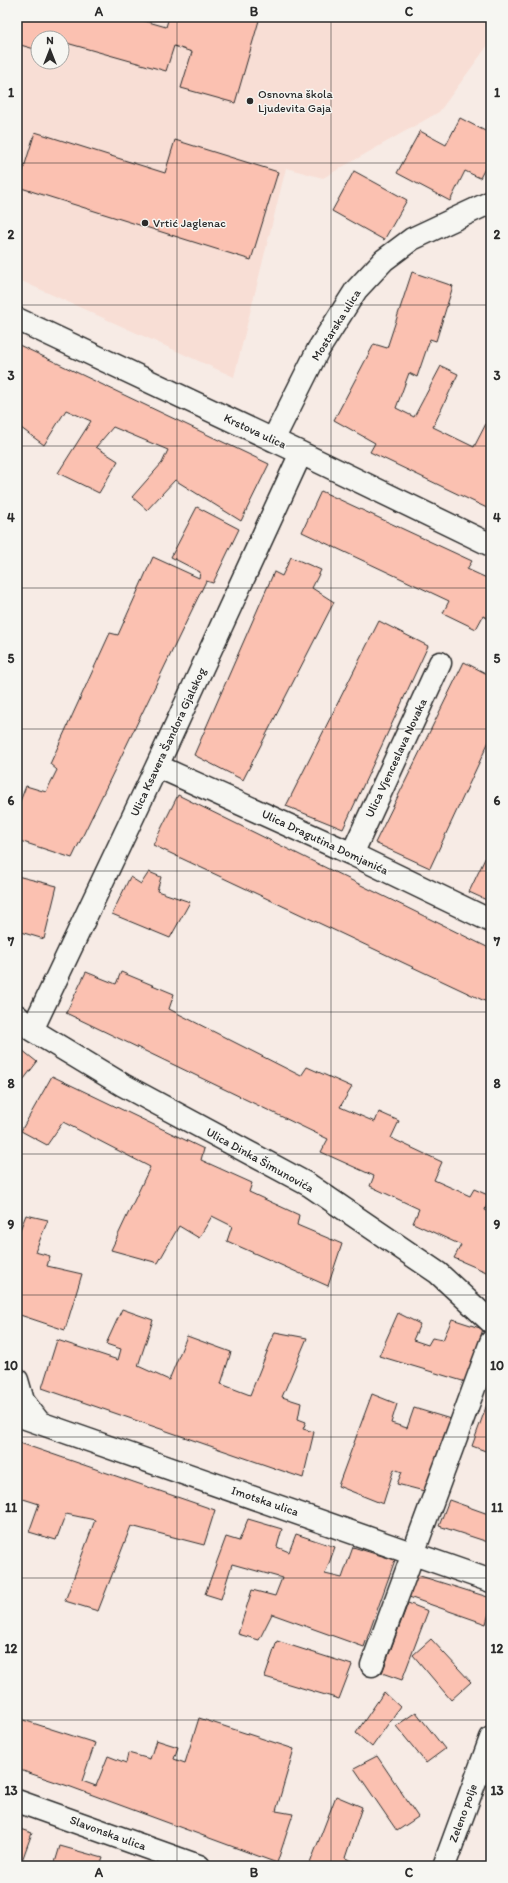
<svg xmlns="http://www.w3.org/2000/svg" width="508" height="1883" font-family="Itim,sans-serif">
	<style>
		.built { fill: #f8ded5; fill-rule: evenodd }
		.building { fill: #fbc1b1; stroke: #2b2b2b }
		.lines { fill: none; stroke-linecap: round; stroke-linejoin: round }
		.minor-casing { stroke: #2b2b2b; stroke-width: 25 }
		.minor { stroke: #f6f6f2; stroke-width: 22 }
		.grid { fill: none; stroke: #2b2b2b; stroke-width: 1; stroke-opacity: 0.55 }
		.poi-dot { fill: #2b2b2b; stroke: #f6f6f2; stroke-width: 1.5 }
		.labels { text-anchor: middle; stroke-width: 3; stroke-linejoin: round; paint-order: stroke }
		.poi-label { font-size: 12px; fill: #2b2b2b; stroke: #f6f6f2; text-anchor: start }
		.street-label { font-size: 12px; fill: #2b2b2b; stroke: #f6f6f2 }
		.neatline { fill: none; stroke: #2b2b2b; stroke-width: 1.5 }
		.grid-label { font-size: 13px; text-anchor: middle; font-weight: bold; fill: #2b2b2b }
	</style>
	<rect width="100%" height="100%" fill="#f7ebe5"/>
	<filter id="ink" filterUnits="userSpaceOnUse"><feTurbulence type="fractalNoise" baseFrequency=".025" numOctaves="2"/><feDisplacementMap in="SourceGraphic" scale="8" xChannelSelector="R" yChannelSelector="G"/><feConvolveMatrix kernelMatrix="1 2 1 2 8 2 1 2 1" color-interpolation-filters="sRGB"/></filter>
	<g filter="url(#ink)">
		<path class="built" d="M17 17H491V41L439 112 323 178 286 168 234 377 17 279ZM38 38H62V62H38Z"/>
		<path class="building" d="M17 17H131L166 27 169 17H260L235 103 181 88 192 52 174 46 166 71 63 42 62 46V38H38V50L17 44Z
			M491 113V122L487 120Z
			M460 118 491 134V157L480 178 465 171 450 201 397 173 420 131 446 145Z
			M35 132 165 173 175 140 278 172 251 260 18 187Z
			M354 171 407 200 384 240 332 211Z
			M412 272 453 286 436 341 430 339 417 377 409 373 396 408 414 417 441 366 458 374 433 427 474 447 491 414V510L370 452 375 443 334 420 374 344 387 348Z
			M17 344 269 464 241 521 175 480 147 510 132 497 162 463 168 450 113 427 96 447 118 461 99 493 58 473 91 421 66 410 44 445 17 425Z
			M321 491 472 561 467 569 491 580V620L483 616 476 629 443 613 449 601 302 532Z
			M197 507 239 529 213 583 206 581 72 858 17 840V809L26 786 46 792 57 770 50 764 110 633 118 635 153 557 199 578 200 572 171 557Z
			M291 557 321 570 312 588 334 602 243 780 194 755 274 572 282 576Z
			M379 621 428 646 343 829 286 806Z
			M464 662 491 676V737L430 868 375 843Z
			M178 795 491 949V1004L153 845Z
			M491 846V902L469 892Z
			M149 872 161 877 157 891 190 902 170 938 112 914 130 877 141 884Z
			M17 876 57 886 44 939 17 931Z
			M86 972 116 984 121 972 174 994 169 1009 301 1076 307 1067 352 1087 340 1107 375 1122 379 1112 399 1121 391 1138 442 1162 434 1180 470 1196 474 1189 490 1196 485 1210 491 1213V1274L454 1258 461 1245 413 1223 419 1209 370 1186 374 1176 321 1152 328 1139 66 1013Z
			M17 1046 37 1062 17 1088Z
			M52 1076 204 1149 201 1160 252 1183 249 1192 299 1215 297 1225 342 1244 328 1286 227 1241 232 1226 212 1216 199 1238 179 1226 158 1263 111 1250 150 1167 63 1122 47 1145 21 1131Z
			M26 1215 48 1220 35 1252 50 1256 47 1266 82 1274 65 1330 17 1314V1237Z
			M122 1309 153 1320 138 1366 169 1380 187 1336 231 1352 221 1384 250 1395 275 1332 307 1338 282 1397 301 1403 298 1419 306 1422 303 1429 314 1432 303 1478 42 1388 57 1340 118 1360 121 1349 106 1344Z
			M398 1313 420 1324 413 1340 428 1345 432 1338 443 1340 452 1319 483 1329 466 1382 379 1356Z
			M372 1394 397 1404 391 1423 407 1428 414 1408 454 1420 428 1492 397 1484 402 1472 394 1469 383 1504 338 1486Z
			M490 1396 491 1397V1453L472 1446Z
			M17 1442 215 1510 204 1545 131 1526 98 1611 65 1601 95 1520 66 1514 56 1540 29 1532 39 1504 17 1497Z
			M449 1500 491 1515V1543L439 1526Z
			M248 1519 282 1529 277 1547 289 1552 296 1534 335 1547 325 1574 342 1578 353 1547 395 1560 364 1647 272 1614 259 1640 238 1634 252 1590 275 1596 282 1578 232 1564 221 1599 205 1594 226 1537 239 1541Z
			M417 1575 491 1598V1606L486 1624 409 1597Z
			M408 1603 428 1611 402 1680 382 1673Z
			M431 1639 471 1682 451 1700 413 1655Z
			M277 1641 352 1665 339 1699 265 1677Z
			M384 1692 400 1707 372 1747 356 1733Z
			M416 1712 445 1749 426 1763 396 1726Z
			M17 1718 95 1743 82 1781 96 1786 108 1756 126 1763 128 1753 150 1759 156 1740 178 1747 174 1759 185 1763 199 1718 294 1749 276 1811 293 1814 277 1863 71 1787 17 1769Z
			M377 1756 418 1817 397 1831 354 1768Z
			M336 1796 362 1807 345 1858 365 1866H309Z
			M17 1828 32 1833 20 1866H17Z
			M60 1846 103 1858 100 1866H54Z"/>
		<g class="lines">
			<g class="minor-casing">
				<path id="minor" d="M17 319 301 453 491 545
					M273 440 318 350 356 290 384 260 412 239 491 202
					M157 766 352 854 491 921
					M352 854 440 663
					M17 1016 32 1030 123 1085 309 1185 438 1273 491 1322
					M32 1030 157 766 301 453
					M17 1380 23 1401 39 1422
					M17 1415 491 1581
					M372 1665 491 1342
					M17 1801 199 1866
					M444 1866 491 1738"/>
			</g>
			<use href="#minor" class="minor"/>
		</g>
	</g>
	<path class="grid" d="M177 17V1866M331 17V1866M17 163H491M17 305H491M17 446H491M17 588H491M17 729H491M17 871H491M17 1012H491M17 1154H491M17 1295H491M17 1437H491M17 1578H491M17 1720H491"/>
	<g class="poi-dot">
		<circle cx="250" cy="101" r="4"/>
		<circle cx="145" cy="223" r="4"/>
	</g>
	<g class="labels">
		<g class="poi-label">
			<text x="258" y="98">Osnovna škola<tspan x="258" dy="14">Ljudevita Gaja</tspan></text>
			<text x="153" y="227">Vrtić Jaglenac</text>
		</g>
		<g class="street-label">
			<text transform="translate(336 325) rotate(-58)" y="4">Mostarska ulica</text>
			<text transform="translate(255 431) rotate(25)" y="4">Krstova ulica</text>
			<text transform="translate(168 742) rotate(-65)" y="4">Ulica Ksavera Šandora Gjalskog</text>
			<text transform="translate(396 758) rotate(-65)" y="4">Ulica Vjenceslava Novaka</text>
			<text transform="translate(325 842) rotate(25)" y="4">Ulica Dragutina Domjanića</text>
			<text transform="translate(260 1160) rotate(29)" y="4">Ulica Dinka Šimunovića</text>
			<text transform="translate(265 1501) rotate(19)" y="4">Imotska ulica</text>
			<text transform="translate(463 1813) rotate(-70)" y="4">Zeleno polje</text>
			<text transform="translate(108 1833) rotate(20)" y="4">Slavonska ulica</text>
		</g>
	</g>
	<rect width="508" height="1883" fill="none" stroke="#f6f6f2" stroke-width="44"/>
	<g transform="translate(50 50)"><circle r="19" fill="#f6f6f2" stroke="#a5a5a2"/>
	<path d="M0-3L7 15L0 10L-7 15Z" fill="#2b2b2b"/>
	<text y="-6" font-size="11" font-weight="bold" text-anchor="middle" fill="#2b2b2b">N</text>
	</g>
	<rect x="22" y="22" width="464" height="1839" class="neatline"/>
	<g class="grid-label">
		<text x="99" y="16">A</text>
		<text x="254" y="16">B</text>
		<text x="409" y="16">C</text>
		<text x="11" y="97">1</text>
		<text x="497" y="97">1</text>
		<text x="11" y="239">2</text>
		<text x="497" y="239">2</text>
		<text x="11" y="380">3</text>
		<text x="497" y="380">3</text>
		<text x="11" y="522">4</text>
		<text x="497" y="522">4</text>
		<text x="11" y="663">5</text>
		<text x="497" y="663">5</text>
		<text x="11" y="805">6</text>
		<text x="497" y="805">6</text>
		<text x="11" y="946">7</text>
		<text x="497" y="946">7</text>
		<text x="11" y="1088">8</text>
		<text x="497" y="1088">8</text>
		<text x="11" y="1229">9</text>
		<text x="497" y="1229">9</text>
		<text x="11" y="1370">10</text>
		<text x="497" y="1370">10</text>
		<text x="11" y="1512">11</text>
		<text x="497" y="1512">11</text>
		<text x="11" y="1653">12</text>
		<text x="497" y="1653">12</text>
		<text x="11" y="1795">13</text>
		<text x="497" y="1795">13</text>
		<text x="99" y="1877">A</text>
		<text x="254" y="1877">B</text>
		<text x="409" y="1877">C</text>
	</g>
</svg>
